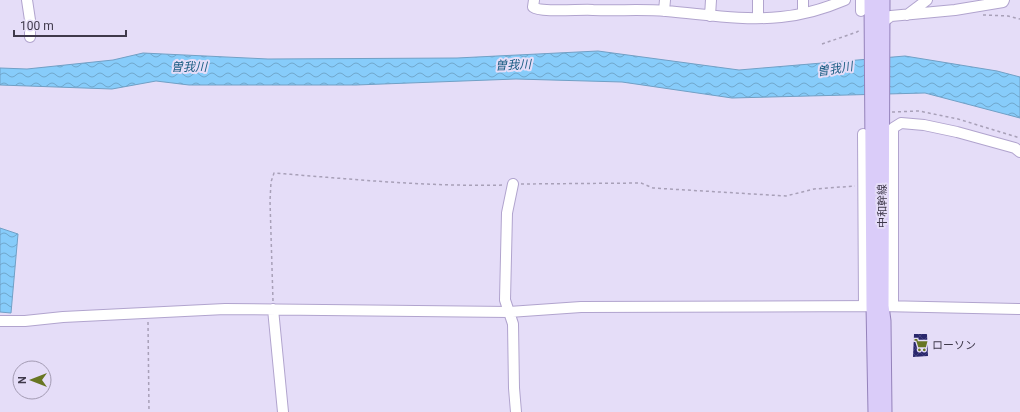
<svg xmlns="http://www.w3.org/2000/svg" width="1020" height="412" font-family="Roboto,'Noto Sans JP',sans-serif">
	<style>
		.water { fill: url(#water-waves); stroke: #71a0c6 }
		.building { fill: url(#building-cross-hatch) }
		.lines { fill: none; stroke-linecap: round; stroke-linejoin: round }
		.minor-casing { stroke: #b1a4ce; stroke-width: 12 }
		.major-casing { stroke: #9482ba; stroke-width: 15 }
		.path { stroke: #a8a0b8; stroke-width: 1.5; stroke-dasharray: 3 3; stroke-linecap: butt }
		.minor { stroke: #fff; stroke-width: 10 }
		.major { stroke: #daccf9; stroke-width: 13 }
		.labels { text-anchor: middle; stroke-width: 4; stroke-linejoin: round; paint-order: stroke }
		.street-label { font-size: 11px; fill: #3f394b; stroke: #e5ddf8 }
		.poi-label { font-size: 11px; fill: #3f394b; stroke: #e5ddf8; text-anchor: start }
		.water-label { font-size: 12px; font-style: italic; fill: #1a5d83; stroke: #e5ddf8 }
	</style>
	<defs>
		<pattern id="water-waves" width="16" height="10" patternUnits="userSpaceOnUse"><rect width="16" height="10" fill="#87ccfa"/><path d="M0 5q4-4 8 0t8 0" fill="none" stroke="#70a7cc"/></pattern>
		<pattern id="building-cross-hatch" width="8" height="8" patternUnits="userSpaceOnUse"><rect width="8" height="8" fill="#29266d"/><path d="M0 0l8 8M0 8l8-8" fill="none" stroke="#403e7b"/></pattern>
	</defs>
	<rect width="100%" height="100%" fill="#e5ddf8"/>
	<path class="water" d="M598 51 739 70 905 56 997 71 1020 77V118L925 93 732 98 622 82 516 79 356 85H189L156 81 112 89 0 85V68L27 69 113 60 143 53 268 59 457 58Z
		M0 228 18 234 11 313 0 312Z"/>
	<path class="building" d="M914 334H927L928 356 913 357Z"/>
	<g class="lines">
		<g class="minor-casing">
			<path id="minor" d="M27 0 30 20V37
				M534 0 533 7C541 13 581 9 593 10 617 11 642 9 666 11 704 14 742 21 781 17 803 15 824 9 845 0
				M861 0V11
				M664 11 665 0
				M803 13V0
				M907 15 927 0
				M710 16 711 0
				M758 18V0
				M883 22 891 16 955 10 1003 2 1004 0
				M863 134 864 306
				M513 184 507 213 505 300 513 324 514 388 516 412
				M893 306V128L901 123 924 125 957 132 1015 148 1020 152
				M273 309 283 412
				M0 321H25L63 317 225 309 509 312 581 307 882 306 1020 309"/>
		</g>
		<g class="major-casing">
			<path id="major" d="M871 0 873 306 875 412
				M883 0 882 306 884 321 885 412"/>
		</g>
		<path class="path" d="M983 15 1008 16 1020 19
			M822 44 857 32 861 29
			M892 112 919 111 958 119 1020 138
			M521 184 641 183 653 188 786 196 814 189 855 186
			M273 301 270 201 271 182 274 173C351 179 428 187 505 185
			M148 322 149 412"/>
		<use href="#minor" class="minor"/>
		<use href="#major" class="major"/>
	</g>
	<defs>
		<g id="supermarket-bare" transform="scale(1.08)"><path d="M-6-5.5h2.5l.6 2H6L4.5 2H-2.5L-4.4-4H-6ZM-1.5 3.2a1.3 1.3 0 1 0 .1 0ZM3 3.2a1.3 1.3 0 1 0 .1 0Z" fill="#687623" stroke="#e5ddf8" stroke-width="2.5" paint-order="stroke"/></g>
	</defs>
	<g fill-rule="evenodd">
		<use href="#supermarket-bare" x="921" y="345"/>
	</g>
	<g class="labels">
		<g class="street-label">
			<text transform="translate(882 206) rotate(-90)" y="4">中和幹線</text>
		</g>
		<g class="poi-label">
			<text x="932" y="349">ローソン</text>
		</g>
		<g class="water-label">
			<text transform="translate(513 65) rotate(-2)" y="4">曽我川</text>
			<text x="189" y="71">曽我川</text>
			<text transform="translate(835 69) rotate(-9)" y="4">曽我川</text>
		</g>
	</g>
	<g transform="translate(32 380) rotate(270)"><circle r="19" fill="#e5ddf8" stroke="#a39bb3"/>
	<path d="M0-3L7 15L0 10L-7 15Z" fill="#687623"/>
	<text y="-6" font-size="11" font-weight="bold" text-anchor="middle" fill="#3f394b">N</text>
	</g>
	<path d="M14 30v6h112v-6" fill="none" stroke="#3f394b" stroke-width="2"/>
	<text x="20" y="30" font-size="12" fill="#3f394b" stroke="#e5ddf8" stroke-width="3" paint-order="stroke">100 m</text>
</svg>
